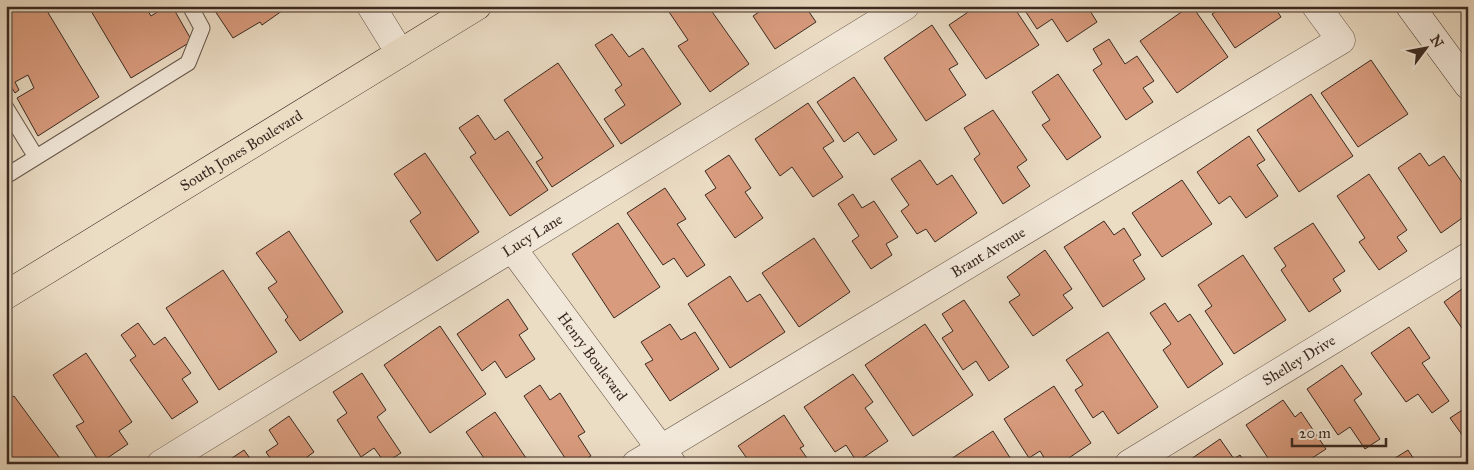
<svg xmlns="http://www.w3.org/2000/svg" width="1474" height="470" font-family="'IM FELL Great Primer',serif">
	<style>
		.building { fill: #d89b7d; stroke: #3a2921 }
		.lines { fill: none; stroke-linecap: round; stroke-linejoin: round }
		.service-casing { stroke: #66564a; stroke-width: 17 }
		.minor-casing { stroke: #66564a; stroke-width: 29 }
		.secondary-casing { stroke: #3a2921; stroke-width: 29 }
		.primary-casing { stroke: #3a2921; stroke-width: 29 }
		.service { stroke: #f2e8d9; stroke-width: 15 }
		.minor { stroke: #f2e8d9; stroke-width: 28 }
		.secondary { stroke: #f2e8d9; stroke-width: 28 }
		.primary { stroke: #ebdcc4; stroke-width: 28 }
		.labels { text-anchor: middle; stroke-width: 4; stroke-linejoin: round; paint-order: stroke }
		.street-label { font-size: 15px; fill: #3a2921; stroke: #f2e8d9 }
	</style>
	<rect width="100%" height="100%" fill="#ebdcc4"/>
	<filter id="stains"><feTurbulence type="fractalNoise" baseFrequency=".004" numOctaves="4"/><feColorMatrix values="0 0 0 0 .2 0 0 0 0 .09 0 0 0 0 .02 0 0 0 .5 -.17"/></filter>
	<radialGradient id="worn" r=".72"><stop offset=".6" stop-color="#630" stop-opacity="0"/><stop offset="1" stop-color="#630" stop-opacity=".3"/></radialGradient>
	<path class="building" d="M6 6H44L99 97 38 136 17 98 34 88 28 75 15 82 19 90 15 93 6 78Z
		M88 6H145L151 16 167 6H172L192 41 131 78Z
		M215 6H218L222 12 233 6H289L262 25 260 22 233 38 213 8Z
		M665 6H690L694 12 702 6H708L749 64 710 92 678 46 688 40Z
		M760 6H805L816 22 775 49 753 16 762 10Z
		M977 6H1013L1039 45 986 79 949 25Z
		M1022 6H1087L1097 22 1067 42 1052 19 1037 29Z
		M1190 6H1192L1228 57 1177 93 1140 41Z
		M1224 6H1274L1281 17 1235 48 1212 14Z
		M932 25 958 64 949 69 966 95 926 121 884 58Z
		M612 34 629 57 643 48 681 104 621 144 604 119 625 105 615 90 622 85 595 45Z
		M1109 39 1125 64 1137 56 1154 81 1143 88 1153 102 1126 120 1093 70 1102 64 1093 49Z
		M1371 60 1408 114 1358 147 1321 93Z
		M558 63 614 146 552 187 536 162 543 158 504 100Z
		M1058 74 1101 137 1067 160 1042 125 1050 120 1032 92Z
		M854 77 897 140 874 155 858 132 844 142 817 102Z
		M1311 94 1353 156 1299 192 1257 130Z
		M808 103 834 141 823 148 843 177 813 197 792 167 780 176 755 139Z
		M993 110 1027 160 1017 167 1030 186 1003 204 974 159 980 154 964 128Z
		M478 115 495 140 508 131 548 190 510 216 470 157 476 153 459 128Z
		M1249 136 1265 160 1257 165 1278 196 1246 218 1230 196 1219 204 1197 172Z
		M425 153 479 232 437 261 410 221 421 213 394 174Z
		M1420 153 1429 166 1444 156 1468 191V214L1441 233 1398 168Z
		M729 155 751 188 745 192 763 218 735 238 705 195 716 188 705 171Z
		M920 160 937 185 952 175 977 213 935 242 926 229 917 234 901 211 909 205 891 179Z
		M1369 174 1407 230 1397 237 1407 251 1379 270 1359 242 1365 238 1337 196Z
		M1182 180 1212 224 1162 257 1132 213Z
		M665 188 686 219 677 224 705 265 687 277 674 258 663 265 627 213Z
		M853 194 862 208 874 201 898 237 886 244 892 255 871 269 852 241 859 236 838 204Z
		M1104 221 1114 235 1124 228 1141 255 1133 260 1145 279 1103 307 1064 247Z
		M618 223 660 287 614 318 572 254Z
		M1313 223 1345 271 1333 279 1341 291 1309 312 1281 270 1286 266 1274 248Z
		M289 231 343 312 300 341 285 320 288 317 268 288 277 282 256 253Z
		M814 238 850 292 799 327 762 273Z
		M1045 250 1072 289 1063 295 1073 308 1033 336 1009 302 1020 295 1007 277Z
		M1243 255 1286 320 1234 354 1205 311 1212 306 1198 285Z
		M223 270 277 352 219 390 166 308Z
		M730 276 747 302 760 294 785 332 730 368 688 304Z
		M1462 289 1468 297V337L1444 302Z
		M508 299 528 329 519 335 535 359 506 378 495 361 482 371 457 334Z
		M964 300 1009 367 989 381 976 361 963 370 942 338 953 331 942 314Z
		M1165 303 1178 322 1190 314 1223 364 1188 388 1163 350 1171 344 1150 313Z
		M138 323 154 345 165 337 191 373 182 379 198 402 172 419 130 360 136 356 121 335Z
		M670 324 681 340 695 332 719 369 670 401 645 364 653 360 641 342Z
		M925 324 973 395 913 436 865 365Z
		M440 326 486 394 430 433 384 365Z
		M1409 327 1430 358 1422 363 1449 401 1432 413 1418 394 1406 402 1371 353Z
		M1108 332 1158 407 1118 434 1103 411 1093 418 1075 390 1083 385 1066 360Z
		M86 353 132 422 119 431 128 444 100 463 76 426 84 422 53 375Z
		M1342 365 1362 394 1354 400 1380 439 1365 449 1350 427 1338 435 1307 389Z
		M362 373 386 410 377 417 401 453 385 463 374 448 361 457 337 420 347 413 333 392Z
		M853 374 873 402 865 408 888 441 857 462 846 445 835 452 804 407Z
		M540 385 550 400 560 393 585 432 578 436 591 456 579 464H569L524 396Z
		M1054 386 1091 443 1060 464H1048L1040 451 1029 458 1004 419Z
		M14 396 64 464H6V451L8 450 6 448V402Z
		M1283 400 1295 417 1301 412 1326 449 1303 464H1272L1246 425Z
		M1467 407 1468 408V443L1450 418Z
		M495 412 530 464H488L466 432Z
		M784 415 804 446 800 448 811 464H751L738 446Z
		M289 416 314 452 307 457 311 464H274L266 452 278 444 269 430Z
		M993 431 1014 464 945 463Z
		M1220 439 1234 459 1240 455 1246 464H1194L1191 459Z
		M244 450 254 464H223Z
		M1408 450 1417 464H1395L1392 460Z"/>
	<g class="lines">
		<g class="service-casing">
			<path id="service" d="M6 108 36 157
				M6 176 188 63 202 28 190 6"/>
		</g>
		<g class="minor-casing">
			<g id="minor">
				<path d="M371 6 400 53"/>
				<path id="s1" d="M512 248 672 464"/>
				<path id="s2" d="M161 464 905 6"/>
				<path id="s3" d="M636 464 1341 40 1316 6"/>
				<path id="s4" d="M1129 464 1468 257"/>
			</g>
		</g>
		<g class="secondary-casing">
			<path id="secondary" d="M1410 6 1468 85"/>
		</g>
		<g class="primary-casing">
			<g id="primary">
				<path id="s5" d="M6 295 477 6"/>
			</g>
		</g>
		<use href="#service" class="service"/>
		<use href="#minor" class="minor"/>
		<use href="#secondary" class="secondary"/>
		<use href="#primary" class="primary"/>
	</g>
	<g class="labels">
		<g class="street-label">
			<text dy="5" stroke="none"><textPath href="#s5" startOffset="276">South Jones Boulevard</textPath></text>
			<text dy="5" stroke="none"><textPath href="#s2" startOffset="436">Lucy Lane</textPath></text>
			<text dy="5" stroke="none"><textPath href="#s3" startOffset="411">Brant Avenue</textPath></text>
			<text dy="5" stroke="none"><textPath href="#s1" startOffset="135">Henry Boulevard</textPath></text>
			<text dy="5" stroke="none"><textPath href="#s4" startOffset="199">Shelley Drive</textPath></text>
		</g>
	</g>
	<rect width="1474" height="470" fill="none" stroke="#ebdcc4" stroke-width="25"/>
	<rect x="8" y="8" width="1459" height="455" fill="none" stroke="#3a2921" stroke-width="2.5"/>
	<rect x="12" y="12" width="1449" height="445" fill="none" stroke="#3a2921"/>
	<g transform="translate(1426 48) rotate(58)" stroke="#f2e8d9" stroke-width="4" paint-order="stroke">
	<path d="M0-4L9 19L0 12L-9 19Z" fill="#3a2921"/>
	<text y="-8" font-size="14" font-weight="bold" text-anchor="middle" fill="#3a2921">N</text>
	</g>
	<path d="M1292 438v8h94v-8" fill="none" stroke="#3a2921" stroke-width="2.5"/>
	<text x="1299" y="438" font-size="15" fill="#3a2921" stroke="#f2e8d9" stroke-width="4" paint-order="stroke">20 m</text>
	<rect width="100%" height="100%" filter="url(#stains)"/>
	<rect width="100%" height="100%" fill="url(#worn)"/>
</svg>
